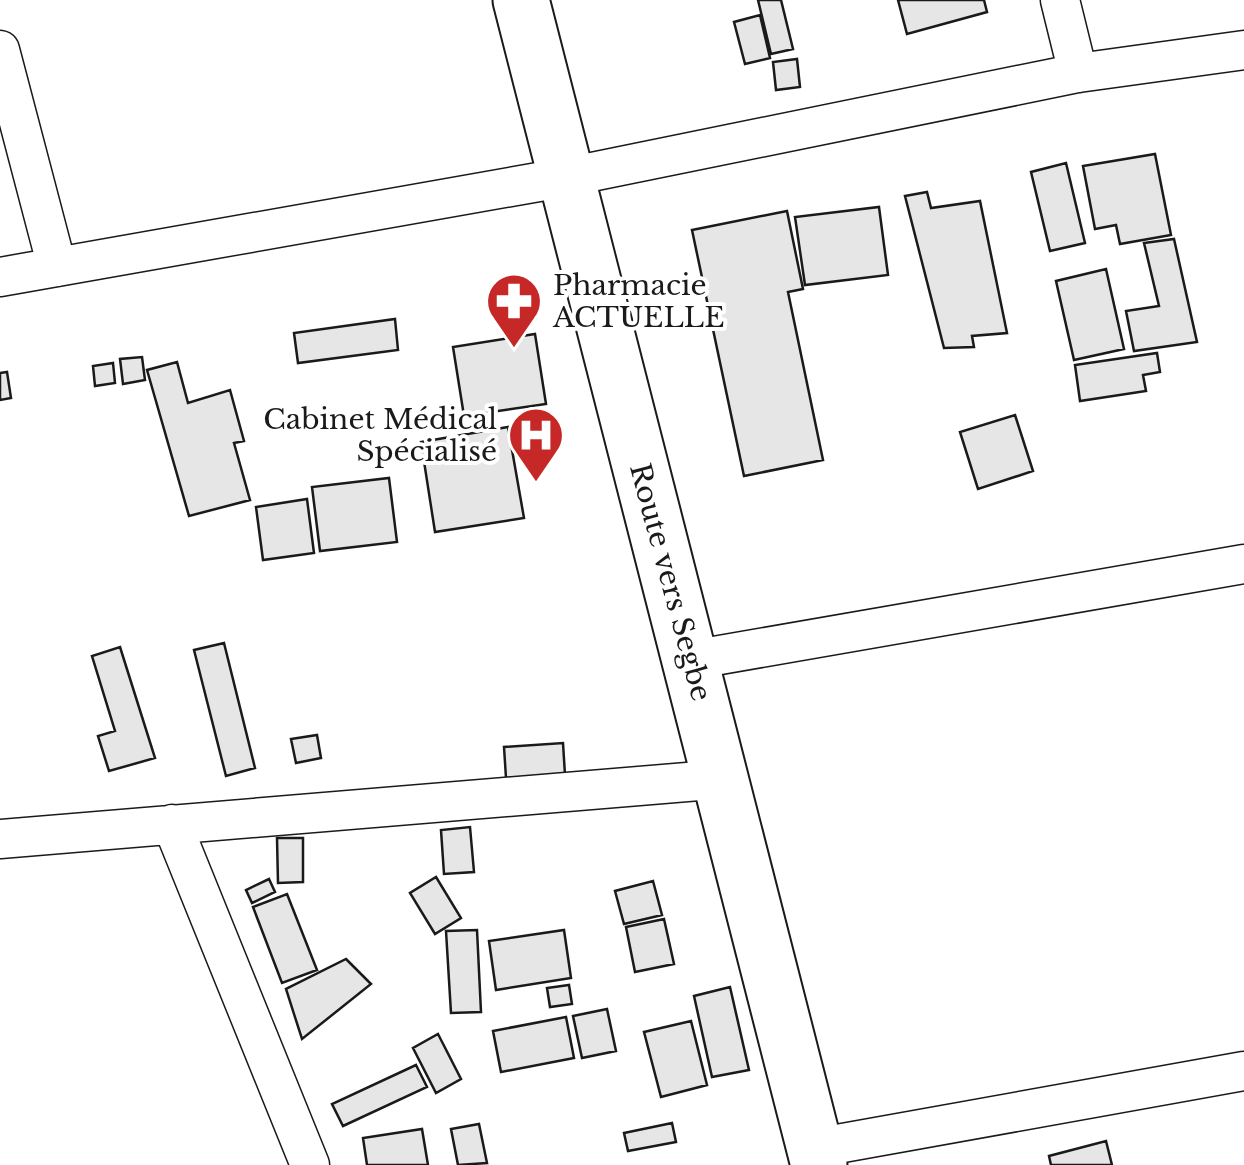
<svg xmlns="http://www.w3.org/2000/svg" width="1244" height="1165" font-family="'Libre Baskerville',serif">
	<style>
		.building { fill: #e6e6e6; stroke: #1a1a1a; stroke-width: 2.5 }
		.lines { fill: none; stroke-linecap: round; stroke-linejoin: round }
		.street-casing { stroke: #1a1a1a; stroke-width: 41 }
		.secondary-casing { stroke: #1a1a1a; stroke-width: 59 }
		.street { stroke: #fff; stroke-width: 38 }
		.secondary { stroke: #fff; stroke-width: 55 }
		.labels { text-anchor: middle; stroke-width: 8; stroke-linejoin: round; paint-order: stroke }
		.poi-label { font-size: 28px; fill: #1a1a1a; stroke: #fff; text-anchor: start }
		.street-label { font-size: 28px; fill: #1a1a1a; stroke: #fff }
	</style>
	<rect width="100%" height="100%" fill="#fff"/>
	<path class="building" d="M758 0H781L793 49 771 54Z
		M898 0H984L987 12 907 34Z
		M760 15 770 58 745 64 734 22Z
		M797 59 800 87 776 90 773 62Z
		M1155 154 1171 235 1120 244 1116 225 1095 229 1083 166Z
		M1066 163 1085 243 1050 251 1031 172Z
		M927 192 931 208 980 201 1007 333 972 336 974 347 944 348 905 196Z
		M879 207 888 275 805 285 795 217Z
		M787 211 803 289 788 292 823 460 744 476 692 230Z
		M1174 239 1197 342 1134 351 1126 311 1159 306 1144 243Z
		M1106 269 1124 349 1074 360 1056 281Z
		M395 319 398 350 298 363 294 333Z
		M535 334 546 404 464 416 453 347Z
		M1157 353 1160 372 1143 375 1146 391 1080 401 1075 365Z
		M142 357 145 380 123 384 120 359Z
		M177 362 188 403 230 390 244 441 234 443 250 500 189 516 147 370Z
		M113 363 115 383 95 386 93 366Z
		M7 372 11 398 0 400V373Z
		M1015 415 1033 471 978 489 960 432Z
		M508 427 524 518 435 532 421 442Z
		M389 478 397 542 320 551 312 487Z
		M307 499 314 553 263 560 256 507Z
		M224 643 255 768 226 776 194 650Z
		M120 647 155 758 109 771 98 736 115 731 92 656Z
		M317 735 321 758 296 763 291 739Z
		M563 743 565 775 506 778 504 747Z
		M470 827 474 872 444 874 441 830Z
		M277 838H303V882L278 883Z
		M436 877 461 918 435 934 410 893Z
		M269 879 275 892 252 903 246 890Z
		M653 881 662 915 624 924 615 891Z
		M287 894 317 970 282 983 253 907Z
		M664 919 674 964 635 972 626 927Z
		M477 930 481 1012 451 1013 446 931Z
		M564 930 571 978 496 990 489 941Z
		M346 959 371 984 302 1039 286 989Z
		M569 985 572 1004 550 1007 547 988Z
		M730 987 749 1070 712 1077 694 996Z
		M607 1009 616 1051 582 1058 573 1016Z
		M566 1017 574 1058 501 1072 493 1031Z
		M691 1021 707 1085 661 1097 644 1032Z
		M438 1034 461 1079 436 1093 413 1048Z
		M416 1065 427 1087 343 1126 332 1104Z
		M672 1123 676 1142 628 1151 624 1133Z
		M479 1124 487 1163 458 1165 451 1129Z
		M422 1129 428 1165H367L363 1138Z
		M1106 1141 1112 1165H1051L1049 1156Z"/>
	<g class="lines">
		<g class="street-casing">
			<path id="street" d="M1060 0 1078 73
				M0 50 57 267
				M0 277 567 177 1078 73 1244 50
				M691 660 1244 564
				M172 824 310 1165
				M0 839 723 779
				M815 1148 1244 1071"/>
		</g>
		<g class="secondary-casing">
			<path id="secondary" d="M521 0 819 1165"/>
		</g>
		<use href="#street" class="street"/>
		<use href="#secondary" class="secondary"/>
	</g>
	<defs>
		<g id="pharmacy-pin" transform="scale(2.875)"><path d="M0 17L-7.5 6A9.5 9.5 0 1 1 7.5 6Z" fill="#c62828" stroke="#fff"/><path d="M-2-6h4v4h4v4h-4v4h-4v-4h-4v-4h4Z" fill="#fff"/></g>
		<g id="hospital-pin" transform="scale(2.875)"><path d="M0 17L-7.5 6A9.5 9.5 0 1 1 7.5 6Z" fill="#c62828" stroke="#fff"/><path d="M-5-5h3v3.5h4V-5h3V5h-3V1.5h-4V5h-3Z" fill="#fff"/></g>
	</defs>
	<g fill-rule="evenodd">
		<use href="#pharmacy-pin" x="514" y="301"/>
		<use href="#hospital-pin" x="536" y="435"/>
	</g>
	<g class="labels">
		<g class="poi-label">
			<text x="553" y="295">Pharmacie<tspan x="553" dy="32">ACTUELLE</tspan></text>
			<text x="497" y="429" text-anchor="end">Cabinet Médical<tspan x="497" dy="32">Spécialisé</tspan></text>
		</g>
		<g class="street-label">
			<text transform="translate(671 582) rotate(75)" y="10">Route vers Segbe</text>
		</g>
	</g>
</svg>
